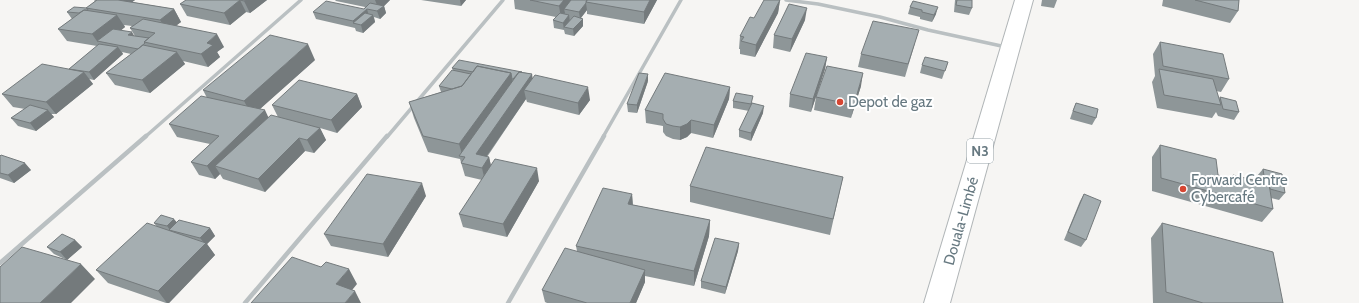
<svg xmlns="http://www.w3.org/2000/svg" width="1359" height="303" font-family="Cabin,sans-serif">
	<style>
		.lines { fill: none; stroke-linecap: round; stroke-linejoin: round }
		.trunk-casing { stroke: #b0b5b7; stroke-width: 2 }
		.minor-far1 { stroke: #bac0c2; stroke-width: 3.5 }
		.minor { stroke: #bac0c2; stroke-width: 4.5 }
		.trunk { fill: #fff; fill-rule: evenodd }
		.wall { fill: #8e9698; fill-rule: evenodd }
		.shaded-wall { fill: #747a7c }
		.building { fill: #a5aeb1; stroke: #747a7c }
		.poi-dot { fill: #d64632; stroke: #fff; stroke-width: 1.5 }
		.labels { text-anchor: middle; stroke-width: 4; stroke-linejoin: round; paint-order: stroke }
		.shield { fill: #fff; stroke: #95a1a7; stroke-width: 1 }
		.shield-label { font-size: 14px; font-weight: bold; fill: #677981 }
		.poi-label { font-size: 15px; fill: #677981; stroke: #fff; text-anchor: start }
		.street-label { font-size: 15px; fill: #677981; stroke: #fff }
	</style>
	<rect width="100%" height="100%" fill="#f6f5f3"/>
	<g class="lines">
		<g class="trunk-casing">
			<path id="trunk" d="M1015 0H1033L950 303H924Z"/>
		</g>
		<path class="minor-far1" d="M786 0 818 4 880 17 928 30 1006 47
			M145 137 301 0
			M387 137 503 0
			M603 137 681 0"/>
		<path class="minor" d="M0 263 146 136
			M245 303 387 136
			M508 303 604 136"/>
		<use href="#trunk" class="trunk"/>
	</g>
	<path class="wall" d="M94 0H135L132 2 174 9 181 22 176 25 224 47 217 52 220 57 208 67 183 61 185 64 150 93 115 85 106 73 131 54 122 52 123 54 94 80 89 79 93 84 56 114H51L54 117 36 131 18 126 11 118 25 109 13 107 2 94 69 69 97 46 67 41 58 29 72 19 67 12 87 8 95 1ZM124 25 132 26 130 28 135 36 121 30 125 27Z
		M186 0H267L250 13 246 12 230 25 187 16 180 4Z
		M335 0H390L384 6 386 13 380 19 374 17 375 22 363 33 356 31 355 28 316 19 313 12 364 9 365 7 336 1Z
		M421 0H466L461 6Z
		M514 0H657L644 24 587 14V10L581 18 583 19V26L574 36 565 34 564 30 554 28 553 20 556 17 515 9Z
		M780 0 778 13 755 57 740 54V49H739L740 36 754 18Z
		M955 0H972V8L969 15 954 12Z
		M1042 0H1057L1054 8 1041 6Z
		M1163 0H1239L1238 11 1230 23 1162 6Z
		M913 1 936 14 932 22 920 19V17L908 14 910 7Z
		M805 20 790 52 773 48 774 35Z
		M1160 42 1229 79 1221 92 1216 91 1219 99 1220 97 1239 112 1234 120 1218 116 1216 112 1212 118 1157 108 1152 82 1155 76 1153 54Z
		M915 43 905 77 858 67 861 54Z
		M827 57 825 69 811 112 789 107 790 94Z
		M315 60 260 109 268 117H278L272 105 357 94 362 107 337 133 320 128 326 140 314 153 305 151 265 192 223 179 220 174 215 179 199 175 191 162 210 144 177 137 169 124 207 98 203 90Z
		M948 62 942 79 920 73 922 65Z
		M452 68 522 72 532 74V79L590 100 579 115 527 102 526 99 487 157H489L491 166 539 181 507 237 463 227 459 214 482 180 465 176 460 159 428 152 414 118 409 102 441 92 439 86 453 70Z
		M648 81 637 113 628 112 627 104Z
		M861 86 851 118 814 110 816 97Z
		M730 87 729 99 713 138 691 133 687 137 680 140 673 139 666 136 663 132V126L646 123 645 110Z
		M733 101 753 103 763 113 751 141 739 137V130L749 111 733 108Z
		M1076 103 1096 118 1092 125 1070 119 1073 110Z
		M1160 145 1218 175 1230 178 1233 175 1258 181 1257 176 1263 169 1285 193 1279 200 1271 198 1273 209 1262 222 1152 191V157Z
		M0 156 31 170 14 183 0 178Z
		M843 177 830 235 690 202V186Z
		M632 194 633 205 710 220 709 236 694 286 645 276V282L636 303H547L545 302 542 290 577 251 576 246Z
		M1084 194 1086 240 1081 247 1064 240 1080 201Z
		M426 196 388 257 331 246 324 234Z
		M177 222 210 228 215 236 207 244 215 255 169 303H166L108 283 96 270 157 227 154 223Z
		M1162 223 1283 303H1153L1151 238Z
		M75 240 82 247 67 260 54 254 47 247Z
		M739 243 738 251 725 294 701 288V281Z"/>
	<path class="shaded-wall" d="M121 0H135L123 9Z
		M240 0 246 12 230 25 224 13Z
		M246 0H267L250 13 244 1Z
		M375 0H390L384 6 386 13 380 19 377 11 379 10Z
		M460 0H466L461 6Z
		M564 0H575L564 9 565 13 561 18 559 6Z
		M650 0H657L644 24V12Z
		M780 0 778 13 755 57 756 45Z
		M586 3 587 10 580 19 579 12Z
		M938 7 936 14 932 22 934 15Z
		M807 8 805 20 790 52 792 39Z
		M174 9 181 22 167 33 160 20Z
		M367 9 369 16 354 24 353 21Z
		M117 15 125 27 106 43 97 41 101 47 92 34Z
		M373 15 375 22 363 33 361 25Z
		M569 15 570 22 564 27V30L563 23Z
		M583 19V26L574 36 573 29Z
		M132 32 136 39 128 35Z
		M217 34 224 47 217 52 220 57 208 67 201 54 207 43Z
		M308 44 315 60 252 116 244 101Z
		M118 47 123 54 94 80 89 72Z
		M177 52 185 64 150 93 142 80Z
		M827 57 825 69 811 112 813 99Z
		M84 72 93 84 56 114 46 102Z
		M511 73 514 88 463 157 459 144Z
		M863 73 861 86 851 118 854 105Z
		M532 74 534 87 524 90 526 99 479 167 476 154Z
		M648 74V81L637 113V105Z
		M588 87 590 100 579 115 578 103Z
		M730 87 729 99 713 138 714 125Z
		M357 94 362 107 337 133 331 120Z
		M764 106 763 113 751 141V133Z
		M48 110 54 117 36 131 30 123Z
		M265 110 271 123 215 166 220 174 215 179 207 166Z
		M691 120V133L687 137 680 140V127Z
		M320 128 326 140 314 153 307 140Z
		M299 138 305 151 265 192 258 179Z
		M489 157 492 170 485 181 482 168Z
		M25 163 31 170 14 183 8 175Z
		M537 168 539 181 507 237 503 224Z
		M422 183 426 196 388 257 383 244Z
		M632 194 633 210 628 204Z
		M174 219 180 226 170 230 167 226Z
		M710 220 709 236 694 286V271Z
		M210 228 215 236 207 244 215 255 169 303H167L158 291 205 244 200 238Z
		M75 240 82 247 67 260 60 252Z
		M739 243 738 251 725 294 726 287Z
		M81 264 95 279 71 303H40Z
		M349 269 357 284 344 300 336 284Z
		M645 270V282L636 303H630Z
		M355 291 361 303H345Z"/>
	<path class="building" d="M97 0H118L174 9 160 20 86 8Z
		M186 0H246L244 1 240 0 224 13 180 4Z
		M530 0H564L559 6Z
		M571 0H587L586 2V3L579 12 564 9Z
		M587 0H650L644 12 586 2Z
		M764 0H780L756 45 741 41 744 37 740 36 750 17 754 18Z
		M957 0H972V8L956 5Z
		M1195 0H1239L1238 11Z
		M326 1 364 9 370 3 384 6 377 11 367 9 353 21 313 12Z
		M913 1 938 7 934 15 922 12V10L910 7Z
		M789 4 807 8 792 39 774 35Z
		M74 7 87 8 88 10H84L79 13 67 12Z
		M84 10 117 15 92 34 58 29Z
		M365 13 373 15 361 25 353 23Z
		M560 13 569 15 563 23 553 20Z
		M574 16 583 19 573 29 564 27Z
		M143 19 217 34 207 43 213 45 201 54 144 42 155 33 130 28Z
		M873 21 919 30 908 64 861 54Z
		M113 29 132 32 128 35 149 38 144 42 145 43 138 49 97 41Z
		M270 35 308 44 244 101 203 90Z
		M1160 42 1223 54 1229 79 1163 66Z
		M99 44 118 47 89 72 69 69Z
		M143 45 177 52 142 80 106 73Z
		M806 53 827 57 813 99 790 94Z
		M925 57 948 62 945 71 922 65Z
		M459 60 522 72H519L513 79H512L511 73 477 66 473 72 452 68Z
		M42 64 84 72 46 102 2 94Z
		M477 66 511 73 459 144 423 136 409 102 462 86Z
		M827 66 863 73 854 105 816 97Z
		M1159 69 1213 79 1221 105 1164 95Z
		M452 70 471 74 462 86 452 89 439 86Z
		M519 72 532 74 476 154 489 157 482 168 461 163 465 157 459 156Z
		M639 73 648 74 637 105 627 104Z
		M665 73 730 87 714 125 691 120 687 124 680 127 673 126 666 124 663 119V114L645 110Z
		M535 75 588 87 578 103 524 90Z
		M299 80 357 94 331 120 272 105Z
		M736 93 753 96 751 104 733 101Z
		M201 96 265 110 207 166 191 162 219 136 169 124Z
		M1220 97 1236 101 1239 112 1223 109Z
		M752 103 764 106 751 133 739 130Z
		M1076 103 1098 109 1096 118 1073 111Z
		M30 105 48 110 30 123 11 118Z
		M271 115 320 128 307 140 299 138 258 179 215 166Z
		M1160 145 1216 159 1218 175 1233 179V175L1269 184 1273 209 1161 178Z
		M706 147 843 177 833 219 690 186Z
		M1 155 25 163 8 175 0 173V156Z
		M495 159 537 168 503 224 459 214Z
		M1263 169 1282 174 1285 193 1270 189 1269 184 1265 183Z
		M367 174 422 183 383 244 324 234Z
		M603 188 632 194 628 204 710 220 694 271 576 246Z
		M1084 194 1101 201 1086 240 1068 232Z
		M161 215 174 219 167 226 154 223Z
		M179 220 210 228 200 238 169 230Z
		M147 223 206 243 158 291 96 270Z
		M1162 223 1273 252 1283 303H1203L1166 292Z
		M62 234 75 240 60 252 47 247Z
		M715 238 739 243 726 287 701 281Z
		M22 247 81 264 40 303H0V267Z
		M565 248 645 270 630 303H587L542 290Z
		M292 257 321 267 326 262 349 269 336 284 355 291 345 303H251Z"/>
	<g class="poi-dot">
		<circle cx="840" cy="102" r="4"/>
		<circle cx="1183" cy="189" r="4"/>
	</g>
	<g class="labels">
		<rect class="shield" x="967" y="139" width="26" height="24" rx="3"/>
		<g class="shield-label">
			<text x="980" y="156">N3</text>
		</g>
		<g class="poi-label">
			<text x="848" y="107">Depot de gaz</text>
			<text x="1191" y="185">Forward Centre<tspan x="1191" dy="17">Cybercafé</tspan></text>
		</g>
		<g class="street-label">
			<text transform="translate(961 221) rotate(-74)" y="5">Douala-Limbé</text>
		</g>
	</g>
</svg>
